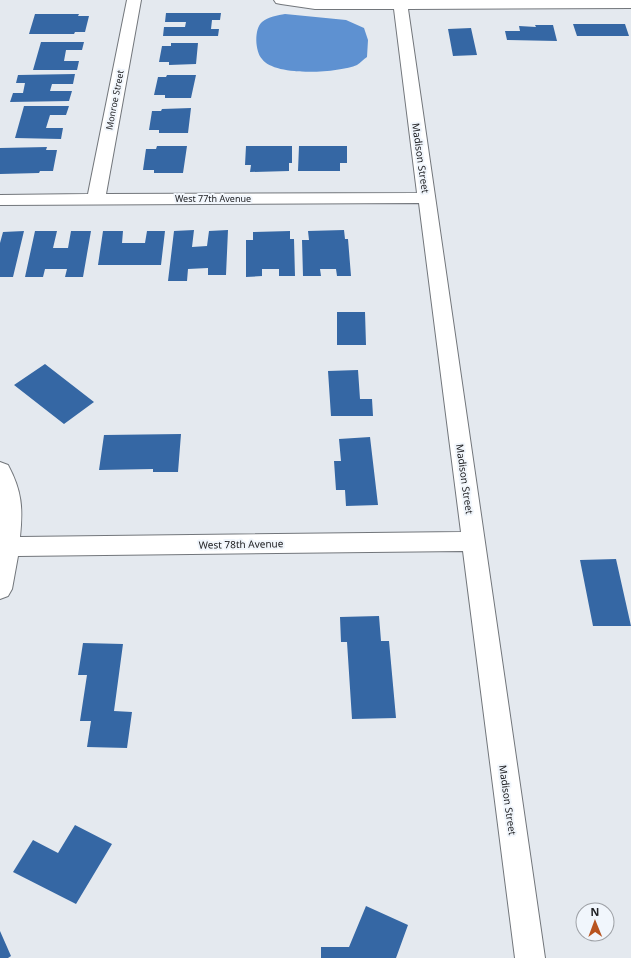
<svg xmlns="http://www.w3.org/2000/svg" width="631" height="958" font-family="'Noto Sans',sans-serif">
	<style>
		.water { fill: #5e91d1 }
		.building { fill: #3567a4 }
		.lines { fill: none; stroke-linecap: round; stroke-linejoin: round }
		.minor-casing { stroke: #72767b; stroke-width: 2 }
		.minor { fill: #fff; fill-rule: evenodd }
		.labels { text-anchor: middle; stroke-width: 4; stroke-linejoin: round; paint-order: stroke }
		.far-street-label { font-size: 9px; fill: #212225; stroke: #f1f6fc }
		.street-label { font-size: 10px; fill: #212225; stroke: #f1f6fc }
	</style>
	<rect width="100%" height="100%" fill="#e4e9ef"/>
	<path class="water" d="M285 14 346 20 364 28 368 40 367 57C364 59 360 63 357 65 338 73 275 77 262 59 255 51 254 29 262 22 268 17 278 15 285 14Z"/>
	<path class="building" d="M166 13H221L220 20H212L211 29H219L218 36H163L164 27H185L186 22H165Z
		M35 14H79L78 16H89L85 32H75L74 34H29Z
		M573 24H625L629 36H577Z
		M535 25H553L557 41 507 40 505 31H520L519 26 536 27Z
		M471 28 477 55 453 56 448 29Z
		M41 42H84L82 50H66L64 61H79L77 70H33Z
		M171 43H198L196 64 169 65V62H159L162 46H171Z
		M75 74 73 84H52L50 91H72L69 101 10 102 13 93H23L25 83H16L18 75Z
		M167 75H196L191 98H165V95H154L158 77H166Z
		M24 106H69L66 115H50L46 128H63L61 139 15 138Z
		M191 108 188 133H159V130H149L152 111H161L162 109Z
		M157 146H187L183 173H154V170H143L146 149H156Z
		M246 146H292V163H289V171L250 172 251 165H245Z
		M299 146H347V163H340V171H298Z
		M47 147 46 150H57L53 171H40L39 173 0 174V148Z
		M194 230 192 247 207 246 209 231 228 230 226 275H208V268L188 269 187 281H168L174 231Z
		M344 230 345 239H348L351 276H337L336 269H320L321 276H303L302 240H309L308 231Z
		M24 231 13 277H0V243L3 232Z
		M35 231H57L53 248H68L71 231H91L83 277H65L67 269H45L43 277H25Z
		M103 231H123L122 243H145L147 231H165L161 265H98Z
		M290 231V239H294L295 276H279V269H262V276L246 277V240H253V232Z
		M337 312H365L366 345H337Z
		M45 364 94 402 64 424 14 385Z
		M358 370 360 399H372L373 416H331L328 371Z
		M181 434 178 472H153V469L99 470 104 435Z
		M370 437 378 505 346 506 345 490H336L334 461H341L339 439Z
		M616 559 631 626H593L580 560Z
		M379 616 381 641H389L396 718 352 719 347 642H341L340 617Z
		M83 643 123 644 114 711 132 712 127 748 87 747 91 721H80L87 675H78Z
		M75 825 112 844 76 904 13 872 33 840 58 853Z
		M366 906 408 925 396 958H321V947H349Z
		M0 931 11 956 8 958H0Z"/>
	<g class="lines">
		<g class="minor-casing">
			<path id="minor" d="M127 0H141L106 194 417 193 394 9H315L281 4 276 3 274 0H631V8L408 9 545 958H515L463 551 18 556 12 589 8 596 0 599V462L8 465C22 491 23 508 20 537L461 532 419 203 0 205V195L88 194Z"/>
		</g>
		<use href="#minor" class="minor"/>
	</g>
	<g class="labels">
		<g class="far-street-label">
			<text transform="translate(115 100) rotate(-79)" y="3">Monroe Street</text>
			<text x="213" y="202">West 77th Avenue</text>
		</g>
		<g class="street-label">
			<text transform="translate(421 158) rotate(82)" y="4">Madison Street</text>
			<text transform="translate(465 479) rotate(82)" y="4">Madison Street</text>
			<text transform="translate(241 544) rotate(-1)" y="4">West 78th Avenue</text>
			<text transform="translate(508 800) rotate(82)" y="4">Madison Street</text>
		</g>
	</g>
	<g transform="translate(595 922) rotate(359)"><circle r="19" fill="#f1f6fc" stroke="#9ea1a6"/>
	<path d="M0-3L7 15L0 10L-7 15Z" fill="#b85420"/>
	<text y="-6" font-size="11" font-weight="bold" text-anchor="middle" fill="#212225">N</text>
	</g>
</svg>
